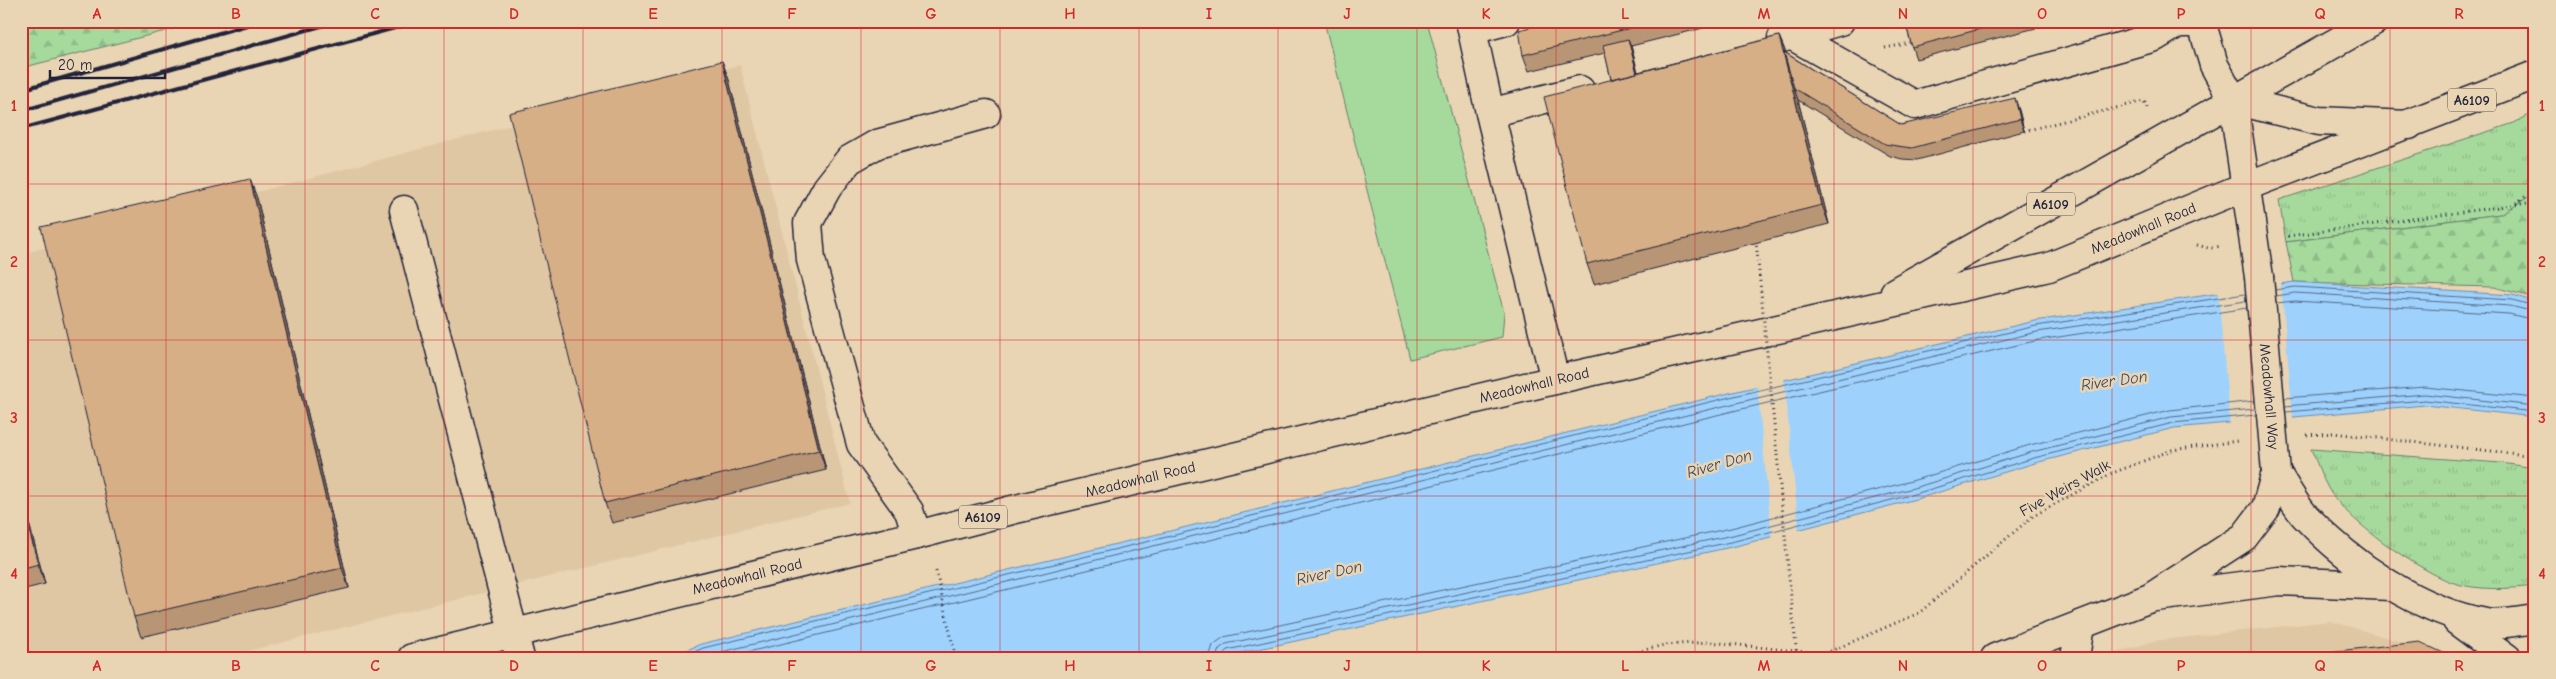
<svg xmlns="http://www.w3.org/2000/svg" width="2556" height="679" font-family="'Comic Neue',sans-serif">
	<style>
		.built { fill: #dfc7a4 }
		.grass { fill: url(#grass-tufts); stroke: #647e6c }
		.forest { fill: url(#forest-firs); stroke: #647e6c }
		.garden { fill: #a6da9d; stroke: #647e6c }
		.water { fill: #9ed2fc; stroke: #6c8caf }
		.pier { fill: #e9d5b3 }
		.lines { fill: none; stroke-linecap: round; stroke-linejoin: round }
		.shore { stroke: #546888; stroke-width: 1 }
		.minor-casing { stroke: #22223b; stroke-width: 31 }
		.major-casing { stroke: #22223b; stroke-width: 31 }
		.path { stroke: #22223b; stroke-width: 3; stroke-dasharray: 1 4; stroke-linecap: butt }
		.minor { stroke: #e9d5b3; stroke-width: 28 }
		.major { stroke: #e9d5b3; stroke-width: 28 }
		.rail { stroke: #22223b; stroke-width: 4 }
		.minor-bridge-casing { stroke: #22223b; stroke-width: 31; stroke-linecap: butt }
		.path-bridge { stroke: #22223b; stroke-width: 3; stroke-dasharray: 1 4; stroke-linecap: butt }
		.minor-bridge { stroke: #e9d5b3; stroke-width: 28 }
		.wall { fill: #b89674; stroke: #22223b }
		.shaded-wall { fill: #967a5e; stroke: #22223b }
		.building { fill: #d6af87; stroke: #22223b }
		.grid { fill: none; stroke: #d62828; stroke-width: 1; stroke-opacity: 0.55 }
		.labels { text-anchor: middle; stroke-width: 5; stroke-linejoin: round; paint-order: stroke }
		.shield { fill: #e9d5b3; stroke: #5e585f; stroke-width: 1 }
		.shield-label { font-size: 14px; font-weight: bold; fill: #22223b }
		.street-label { font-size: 15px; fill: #22223b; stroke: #e9d5b3 }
		.water-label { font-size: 16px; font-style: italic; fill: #3b4562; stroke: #e9d5b3 }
		.neatline { fill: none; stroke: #d62828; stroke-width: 2 }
		.grid-label { font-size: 16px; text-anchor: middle; font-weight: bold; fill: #d62828 }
	</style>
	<defs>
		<pattern id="grass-tufts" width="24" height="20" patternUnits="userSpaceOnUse" patternTransform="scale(1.25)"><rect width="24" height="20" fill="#a6da9d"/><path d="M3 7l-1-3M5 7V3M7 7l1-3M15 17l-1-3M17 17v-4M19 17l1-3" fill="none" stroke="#8fbb88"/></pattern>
		<pattern id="forest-firs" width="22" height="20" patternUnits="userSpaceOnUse" patternTransform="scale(1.25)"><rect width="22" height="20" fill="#a6da9d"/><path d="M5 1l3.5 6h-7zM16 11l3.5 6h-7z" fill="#8fbb88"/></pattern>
	</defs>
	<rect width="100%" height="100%" fill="#e9d5b3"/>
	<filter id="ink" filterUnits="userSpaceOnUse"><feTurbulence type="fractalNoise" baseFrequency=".02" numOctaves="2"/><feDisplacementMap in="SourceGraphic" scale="10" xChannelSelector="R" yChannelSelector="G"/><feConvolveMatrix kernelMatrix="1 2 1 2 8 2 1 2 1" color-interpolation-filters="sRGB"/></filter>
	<g filter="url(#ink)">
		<path class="built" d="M740 65 850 503 219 658H21V254Z
			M2330 621 2423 648 2442 658H2098L2154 641Z"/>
		<path class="grass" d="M2535 112V193L2501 214 2286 242 2279 200 2514 123Z
			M2311 449 2501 463 2535 468V586C2508 589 2477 591 2451 582 2417 569 2345 520 2328 488 2321 476 2317 462 2311 449Z"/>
		<path class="forest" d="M21 21H204L21 68Z
			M2535 193V298L2494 287 2294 282 2286 242 2500 214Z"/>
		<path class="garden" d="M1324 21H1427L1504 313 1502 337 1410 359Z"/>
		<path class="water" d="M2294 282 2513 295 2535 302V417L2425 405 2174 428 2035 463 1920 498 1736 546 1217 658H668L701 644 1166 532 1729 393 2035 321Z"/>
		<path class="pier" d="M2281 281 2293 419 2230 425 2218 291Z
			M1784 377 1799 532 1772 539 1757 384Z"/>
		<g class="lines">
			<path class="shore" d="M2275 290 2295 287 2512 300 2535 306
				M2276 296 2295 293 2510 306 2535 312
				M2276 303 2295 301 2509 314 2535 320
				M2285 398 2425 387 2535 398
				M2285 406 2425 394 2535 406
				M2286 412 2425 400 2535 412
				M681 658 703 648 1167 537 1730 397 2036 326 2245 294
				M697 658 1732 404 2037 332 2246 301
				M723 658 1170 550 1733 411 2039 340 2247 308
				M1209 658 1213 645 1224 637 1731 528 1915 480 2030 445 2170 410 2255 401
				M1216 658 1219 649 1226 644 1733 535 1917 487 2032 452 2171 417 2255 409
				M1223 658 1224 653 1227 650 1735 541 1918 493 2034 458 2173 423 2256 415"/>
			<g class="minor-casing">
				<path id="minor" d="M1470 21 1490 113 1555 380
					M2201 21 2214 65 2233 100 2259 277
					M1472 30 1506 21
					M1791 35 1915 105 2155 37 2178 23H2201
					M1782 38 1840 21
					M2233 100 2319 121 2409 125
					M1490 113 1580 90
					M404 210 520 658
					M2276 472C2285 486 2294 504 2305 516 2351 565 2419 611 2486 623 2500 625 2521 621 2535 619
					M917 535 909 511 861 444 811 260 808 223 827 188 849 160 877 144 986 114
					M2156 597 2279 581 2390 586
					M2457 621 2507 658
					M1995 658 2150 598 2244 537 2266 508 2276 472
					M2075 658 2080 625"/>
			</g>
			<g class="major-casing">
				<g id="major">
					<path d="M1895 292 2374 21"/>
					<path id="s1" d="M412 658 917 535 1012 510 1555 380 2049 267 2244 187 2535 75"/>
				</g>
			</g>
			<path class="path" d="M1885 48 1911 43
				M2024 131 2144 101 2149 111
				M2516 203 2535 190
				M2288 236 2535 202
				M2197 245 2208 248 2220 246
				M2307 435 2333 433 2535 456
				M936 571 956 658
				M1613 658 1664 645 1710 642 1824 654 1919 613 2033 516 2110 474 2172 450 2238 441"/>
			<use href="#minor" class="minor"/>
			<use href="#major" class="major"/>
			<path class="rail" d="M21 90 261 21
				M21 111 339 21
				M21 129 421 21"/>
			<g class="minor-bridge-casing">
				<g id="minor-bridge">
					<path id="s2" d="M2259 277 2276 472"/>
				</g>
			</g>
			<path class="path-bridge" d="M1756 241 1797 658"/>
			<use href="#minor-bridge" class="minor-bridge"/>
		</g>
		<path class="wall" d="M1553 21H1731L1631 46 1638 72 1779 36 1786 53 1901 125 2019 110 2024 131 1917 160 1902 159 1890 156 1798 100 1829 224 1594 284 1587 264 1611 79 1605 53 1529 71 1523 55Z
			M1905 21H2063L1916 59 1912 47Z
			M722 61 729 80 826 470 612 523 605 503Z
			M257 198 349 588 141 637 134 617Z
			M21 493 45 584 21 590Z"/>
		<path class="shaded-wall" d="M1779 36 1787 56 1794 88 1798 100 1829 224 1822 205Z
			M1628 39 1631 46 1643 93 1641 86Z
			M722 61 729 80 826 470 819 450Z
			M2015 98 2019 110 2024 131 2020 119Z
			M250 179 257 198 349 588 342 568Z
			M21 493 45 584 38 564 21 500Z"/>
		<path class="building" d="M1553 21H1658L1523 55 1519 30Z
			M1905 21H2011L1912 47Z
			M1779 36 1822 205 1587 264 1544 97Z
			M1628 39 1637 73 1611 79 1603 45Z
			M1784 52 1901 125 2015 98 2020 119 1912 148 1897 146 1885 144 1794 88Z
			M722 61 819 450 605 503 509 113Z
			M250 179 342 568 134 617 41 227Z
			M21 500 38 564 21 569Z
			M2420 642 2454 658H2272Z"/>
	</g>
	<path class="grid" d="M166 21V658M305 21V658M444 21V658M583 21V658M722 21V658M861 21V658M1000 21V658M1139 21V658M1278 21V658M1417 21V658M1556 21V658M1695 21V658M1834 21V658M1973 21V658M2112 21V658M2251 21V658M2390 21V658M21 184H2535M21 340H2535M21 496H2535"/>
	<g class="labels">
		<g class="shield">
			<rect x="2448" y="88.5" width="48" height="23" rx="4"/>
			<rect x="2027" y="192.5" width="48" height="23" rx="4"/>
			<rect x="959" y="505.5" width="48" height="23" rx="4"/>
		</g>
		<g class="shield-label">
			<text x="2472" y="105">A6109</text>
			<text x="2051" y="209">A6109</text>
			<text x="983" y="522">A6109</text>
		</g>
		<g class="street-label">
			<text dy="5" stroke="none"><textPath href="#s1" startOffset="1785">Meadowhall Road</textPath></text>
			<text dy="5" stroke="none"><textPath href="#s1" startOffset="1155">Meadowhall Road</textPath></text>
			<text dy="5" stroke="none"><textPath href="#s2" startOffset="120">Meadowhall Way</textPath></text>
			<text dy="5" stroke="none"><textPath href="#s1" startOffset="750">Meadowhall Road</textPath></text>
			<text transform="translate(2065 488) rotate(-29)" y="5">Five Weirs Walk</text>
			<text dy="5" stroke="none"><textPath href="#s1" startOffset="345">Meadowhall Road</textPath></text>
		</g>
		<g class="water-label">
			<text transform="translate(2114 380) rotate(-8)" y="6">River Don</text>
			<text transform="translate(1719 463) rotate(-16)" y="6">River Don</text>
			<text transform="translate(1329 572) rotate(-12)" y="6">River Don</text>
		</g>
	</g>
	<rect width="2556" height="679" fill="none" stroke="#e9d5b3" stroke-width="55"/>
	<path d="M50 70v8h115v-8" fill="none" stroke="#22223b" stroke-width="2.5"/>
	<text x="58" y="70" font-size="15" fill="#22223b" stroke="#e9d5b3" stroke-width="4" paint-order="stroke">20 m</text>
	<rect x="28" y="28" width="2500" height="624" class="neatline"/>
	<g class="grid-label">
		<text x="97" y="19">A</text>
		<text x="236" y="19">B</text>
		<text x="375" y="19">C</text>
		<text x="514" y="19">D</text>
		<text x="653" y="19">E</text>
		<text x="792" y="19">F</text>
		<text x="931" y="19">G</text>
		<text x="1070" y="19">H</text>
		<text x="1209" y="19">I</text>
		<text x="1347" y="19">J</text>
		<text x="1486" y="19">K</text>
		<text x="1625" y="19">L</text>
		<text x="1764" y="19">M</text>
		<text x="1903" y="19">N</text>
		<text x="2042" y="19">O</text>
		<text x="2181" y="19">P</text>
		<text x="2320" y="19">Q</text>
		<text x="2459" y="19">R</text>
		<text x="14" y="111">1</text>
		<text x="2542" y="111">1</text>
		<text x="14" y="267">2</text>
		<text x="2542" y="267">2</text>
		<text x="14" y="423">3</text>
		<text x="2542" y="423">3</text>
		<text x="14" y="579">4</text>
		<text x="2542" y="579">4</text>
		<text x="97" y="671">A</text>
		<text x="236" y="671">B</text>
		<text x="375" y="671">C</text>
		<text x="514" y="671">D</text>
		<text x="653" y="671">E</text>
		<text x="792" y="671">F</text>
		<text x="931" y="671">G</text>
		<text x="1070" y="671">H</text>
		<text x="1209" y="671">I</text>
		<text x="1347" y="671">J</text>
		<text x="1486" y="671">K</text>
		<text x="1625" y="671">L</text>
		<text x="1764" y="671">M</text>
		<text x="1903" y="671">N</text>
		<text x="2042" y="671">O</text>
		<text x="2181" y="671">P</text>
		<text x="2320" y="671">Q</text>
		<text x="2459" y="671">R</text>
	</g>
</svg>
